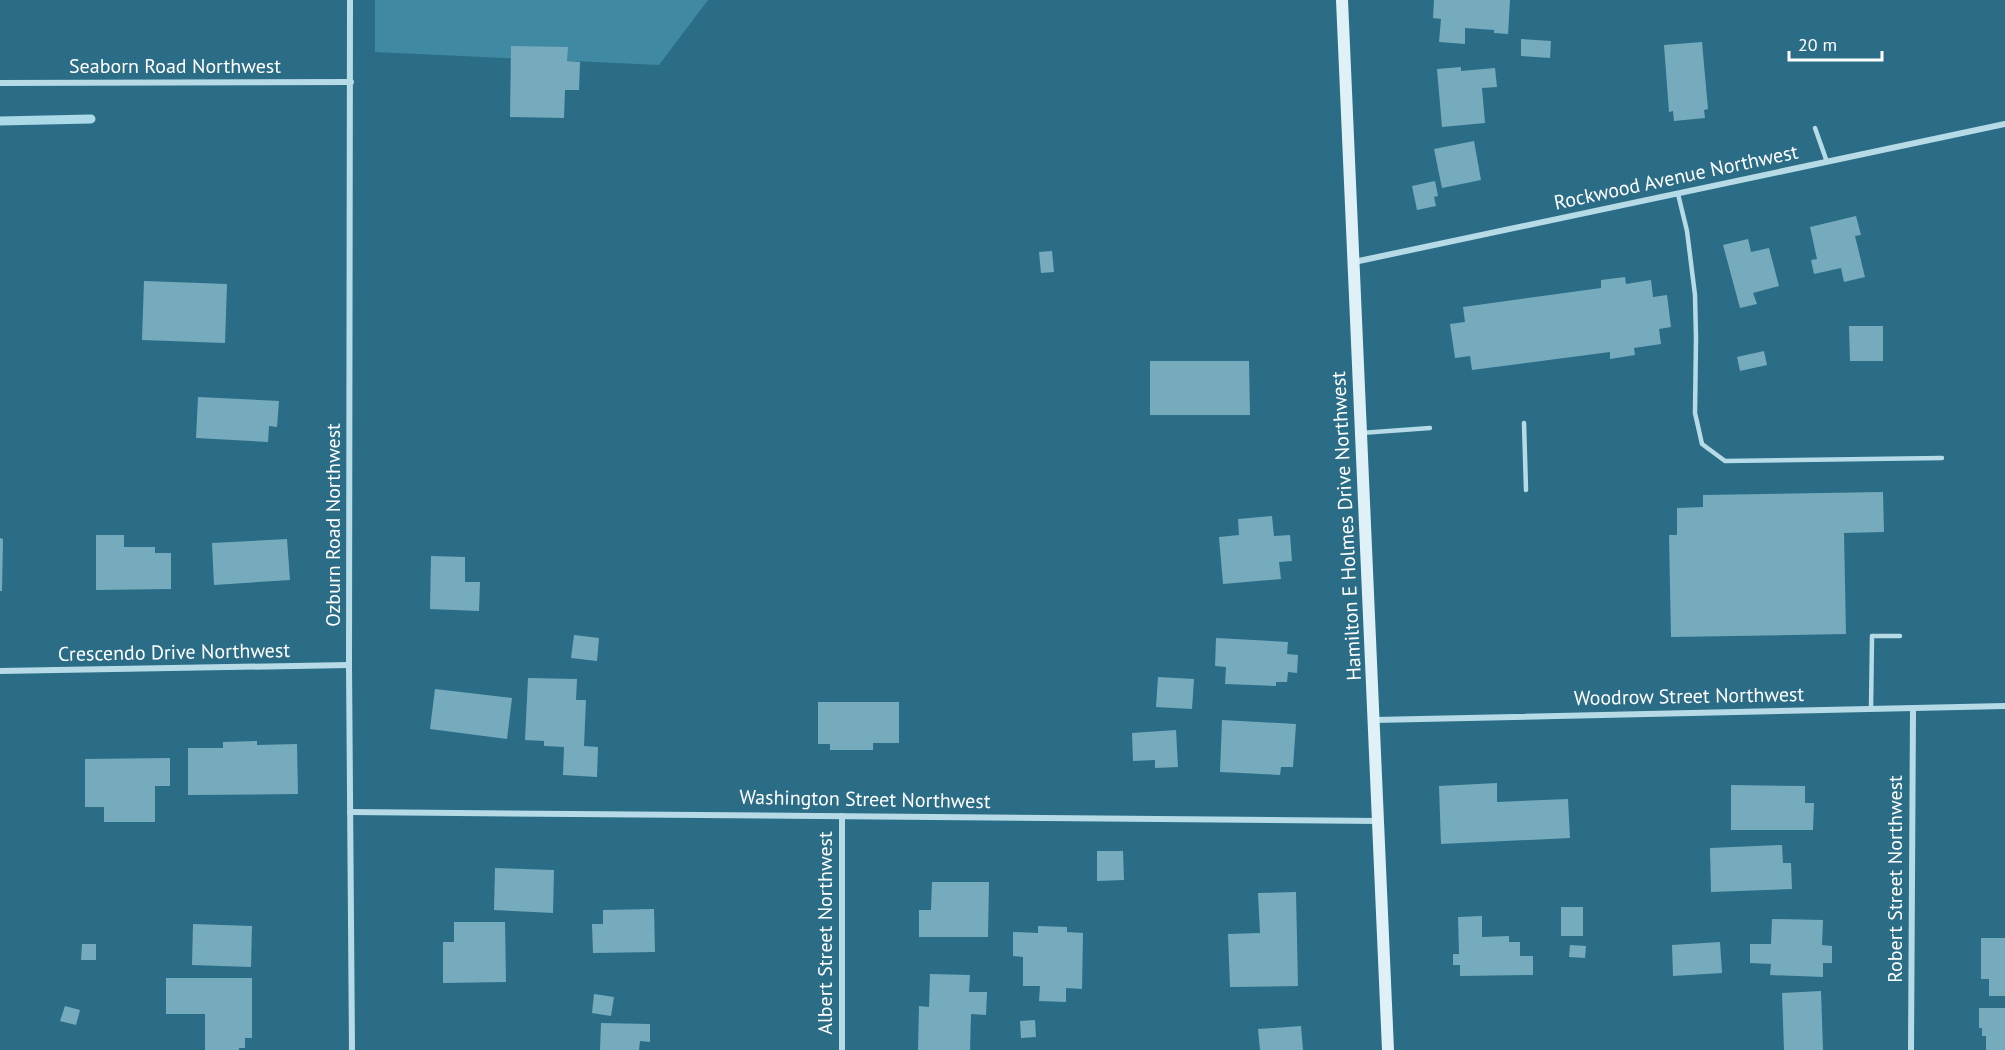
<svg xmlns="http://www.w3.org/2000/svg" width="2005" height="1050" viewBox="0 0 2005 1050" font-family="'PT Sans',sans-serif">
<rect width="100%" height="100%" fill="#2b6d86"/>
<path fill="#4089a2" d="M 375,0 L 708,0 L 659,65 L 375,52 Z"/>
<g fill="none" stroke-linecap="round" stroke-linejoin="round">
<path stroke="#abd9e7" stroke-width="9" d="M 0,121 L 91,119"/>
</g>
<g fill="#76abbe">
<path d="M 1434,0 L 1510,0 L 1508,34 L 1494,33 L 1494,30 L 1465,28 L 1465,44 L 1439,42 L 1441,19 L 1433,18 Z"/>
<path d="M 1521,39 L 1551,41 L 1550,58 L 1521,56 Z"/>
<path d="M 1702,42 L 1708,109 L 1704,110 L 1705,118 L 1674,121 L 1673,111 L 1669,112 L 1664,45 Z"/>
<path d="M 511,46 L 568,47 L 567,61 L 580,62 L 579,90 L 565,90 L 564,118 L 510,117 Z"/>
<path d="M 1461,67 L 1461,71 L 1495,68 L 1497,87 L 1482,88 L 1485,123 L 1442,127 L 1437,69 Z"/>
<path d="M 1474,141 L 1481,180 L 1442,188 L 1434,149 Z"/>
<path d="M 1435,181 L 1438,196 L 1434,197 L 1436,206 L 1417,210 L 1412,186 Z"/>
<path d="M 1856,216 L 1861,235 L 1855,236 L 1865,277 L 1844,282 L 1841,268 L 1814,274 L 1811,260 L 1817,259 L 1810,227 Z"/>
<path d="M 1748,239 L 1751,252 L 1769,248 L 1779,286 L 1753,293 L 1757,304 L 1740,308 L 1723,245 Z"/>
<path d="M 1052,251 L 1054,272 L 1041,273 L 1039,252 Z"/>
<path d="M 1625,277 L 1626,284 L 1651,280 L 1653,297 L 1667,295 L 1671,327 L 1659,329 L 1661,344 L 1634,348 L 1635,355 L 1610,359 L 1610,352 L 1472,370 L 1470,356 L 1455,358 L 1450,324 L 1465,322 L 1463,307 L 1601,288 L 1601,280 Z"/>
<path d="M 144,281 L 227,284 L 225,343 L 142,340 Z"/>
<path d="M 1849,326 L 1883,326 L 1883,361 L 1850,361 Z"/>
<path d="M 1764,351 L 1767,365 L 1740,371 L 1737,357 Z"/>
<path d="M 1150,361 L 1249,361 L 1250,415 L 1150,415 Z"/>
<path d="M 198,397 L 279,401 L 277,427 L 269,426 L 268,442 L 196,438 Z"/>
<path d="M 1883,492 L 1884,532 L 1844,533 L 1846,634 L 1671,637 L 1669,535 L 1677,535 L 1677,508 L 1703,507 L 1703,495 Z"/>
<path d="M 1272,516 L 1274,536 L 1290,535 L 1292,561 L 1279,562 L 1281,579 L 1223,584 L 1219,537 L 1239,535 L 1238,519 Z"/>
<path d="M 96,535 L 124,535 L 124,547 L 155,547 L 155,553 L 171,553 L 171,589 L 96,590 Z"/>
<path d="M 0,538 L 3,539 L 2,591 L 0,591 Z"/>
<path d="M 287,539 L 290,580 L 214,585 L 212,543 Z"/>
<path d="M 431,556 L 465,557 L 465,582 L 480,582 L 479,611 L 430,609 Z"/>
<path d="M 574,635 L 599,638 L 597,661 L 571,658 Z"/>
<path d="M 1216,638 L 1288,642 L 1287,654 L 1298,655 L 1297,673 L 1288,672 L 1287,682 L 1276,682 L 1276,686 L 1225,684 L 1226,667 L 1215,666 Z"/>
<path d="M 1158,677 L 1194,679 L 1192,709 L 1156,707 Z"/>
<path d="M 528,678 L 577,679 L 576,700 L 586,700 L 584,746 L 598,747 L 597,777 L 563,775 L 564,747 L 544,746 L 544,741 L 525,740 Z"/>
<path d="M 435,689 L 512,698 L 507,739 L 430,729 Z"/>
<path d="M 818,702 L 899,702 L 899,743 L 873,743 L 873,750 L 830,750 L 830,744 L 818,744 Z"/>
<path d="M 1222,720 L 1296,724 L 1293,767 L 1281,767 L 1280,775 L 1220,772 Z"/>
<path d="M 1176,730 L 1178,767 L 1155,768 L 1155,760 L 1133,761 L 1132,733 Z"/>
<path d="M 257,741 L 257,745 L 297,744 L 298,794 L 188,795 L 188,748 L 223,748 L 223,742 Z"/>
<path d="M 170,758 L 170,786 L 155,786 L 155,822 L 104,822 L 104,807 L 85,807 L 85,759 Z"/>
<path d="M 1497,783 L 1497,802 L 1568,799 L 1570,838 L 1441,844 L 1439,786 Z"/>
<path d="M 1731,785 L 1805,786 L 1805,803 L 1814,803 L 1813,830 L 1731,830 Z"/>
<path d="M 1782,845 L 1783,863 L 1791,863 L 1792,889 L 1711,892 L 1710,848 Z"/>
<path d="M 1097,851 L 1123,851 L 1124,880 L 1097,881 Z"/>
<path d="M 495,868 L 554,870 L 553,913 L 494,910 Z"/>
<path d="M 932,882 L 989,882 L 988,937 L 919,937 L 919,910 L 931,910 Z"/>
<path d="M 1296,892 L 1298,986 L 1230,987 L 1228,934 L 1260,933 L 1258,893 Z"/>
<rect x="1561" y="907" width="22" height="29"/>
<path d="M 654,909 L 655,952 L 593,953 L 592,924 L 603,924 L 603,910 Z"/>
<path d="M 1482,916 L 1482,937 L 1509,936 L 1509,942 L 1520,942 L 1520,956 L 1533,956 L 1533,975 L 1460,976 L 1460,965 L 1453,965 L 1453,954 L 1459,954 L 1458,917 Z"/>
<path d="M 1772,919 L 1823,920 L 1822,945 L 1832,946 L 1832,963 L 1823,963 L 1823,977 L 1770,975 L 1771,964 L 1750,963 L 1750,944 L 1771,944 Z"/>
<path d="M 454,922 L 505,922 L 506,982 L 443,983 L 443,942 L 454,942 Z"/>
<path d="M 193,924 L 252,926 L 251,967 L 192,965 Z"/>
<path d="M 1038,926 L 1067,927 L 1067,932 L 1083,933 L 1082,989 L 1066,988 L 1066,1002 L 1039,1001 L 1040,986 L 1023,986 L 1023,957 L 1013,956 L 1013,932 L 1038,933 Z"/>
<path d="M 1981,938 L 2005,938 L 2005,996 L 1989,996 L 1989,979 L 1981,979 Z"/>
<path d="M 1720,942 L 1722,973 L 1673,976 L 1672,945 Z"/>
<path d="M 82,944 L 96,944 L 96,960 L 81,960 Z"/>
<path d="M 1570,945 L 1586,946 L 1585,958 L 1569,957 Z"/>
<path d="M 930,974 L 970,975 L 969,992 L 987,992 L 986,1015 L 971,1014 L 970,1050 L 918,1050 L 919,1006 L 929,1007 Z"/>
<path d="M 166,978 L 252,978 L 252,1038 L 245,1038 L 245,1048 L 239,1048 L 239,1050 L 205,1050 L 205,1014 L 166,1014 Z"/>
<path d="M 1821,991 L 1823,1050 L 1784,1050 L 1782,993 Z"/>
<path d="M 594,994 L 614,997 L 611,1016 L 592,1013 Z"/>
<path d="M 65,1006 L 80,1010 L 76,1025 L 60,1021 Z"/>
<path d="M 1979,1008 L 2005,1008 L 2005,1050 L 1986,1050 L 1986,1036 L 1982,1036 L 1982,1028 L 1979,1028 Z"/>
<path d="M 1035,1020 L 1036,1037 L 1021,1038 L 1020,1021 Z"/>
<path d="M 601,1023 L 650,1024 L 650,1042 L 640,1041 L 639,1050 L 600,1050 Z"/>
<path d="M 1301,1026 L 1303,1050 L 1260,1050 L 1258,1029 Z"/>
</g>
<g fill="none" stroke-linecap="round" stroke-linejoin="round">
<g stroke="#b6dbe7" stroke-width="4.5">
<path d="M 1815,128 L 1827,162"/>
<path d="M 1678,194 L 1687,231 L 1695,295 L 1696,338 L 1695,413 L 1702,444 L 1725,461 L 1942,458"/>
<path d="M 1524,423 L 1526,490"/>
<path d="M 1361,433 L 1430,428"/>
<path d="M 1871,709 L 1872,636 L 1900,636"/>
</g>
<g stroke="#b6dbe7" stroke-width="6">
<path d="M 350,0 L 349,665 L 352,1050"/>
<path d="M 0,83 L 351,82"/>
<path d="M 1354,262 L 2005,124"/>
<path d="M 0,671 L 349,665"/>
<path d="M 1374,720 L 2005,706"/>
<path d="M 350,812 L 1378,821"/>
<path d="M 842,1050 L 842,816"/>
<path d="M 1911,1050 L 1913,708"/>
</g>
<path stroke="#e0f0f7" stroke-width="12" d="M 1342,0 L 1388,1050"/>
</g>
<g text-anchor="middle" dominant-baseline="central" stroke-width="6" stroke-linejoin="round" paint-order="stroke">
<g font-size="20" fill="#fff" stroke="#2b6d86">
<text x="175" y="66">Seaborn Road Northwest</text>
<text transform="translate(1676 177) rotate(-12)">Rockwood Avenue Northwest</text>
<text transform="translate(333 525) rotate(-90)">Ozburn Road Northwest</text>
<text transform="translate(1346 526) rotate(-93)">Hamilton E Holmes Drive Northwest</text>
<text transform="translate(174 652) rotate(-1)">Crescendo Drive Northwest</text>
<text transform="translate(1689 696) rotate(-1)">Woodrow Street Northwest</text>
<text transform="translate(865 799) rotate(1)">Washington Street Northwest</text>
<text transform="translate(1895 879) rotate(-90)">Robert Street Northwest</text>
<text transform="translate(825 933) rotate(-90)">Albert Street Northwest</text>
</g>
</g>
<path d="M1789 51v9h93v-9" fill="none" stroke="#ffffff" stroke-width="3"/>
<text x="1798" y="51" font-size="18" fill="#ffffff" stroke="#2b6d86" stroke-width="4.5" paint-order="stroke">20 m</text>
</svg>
